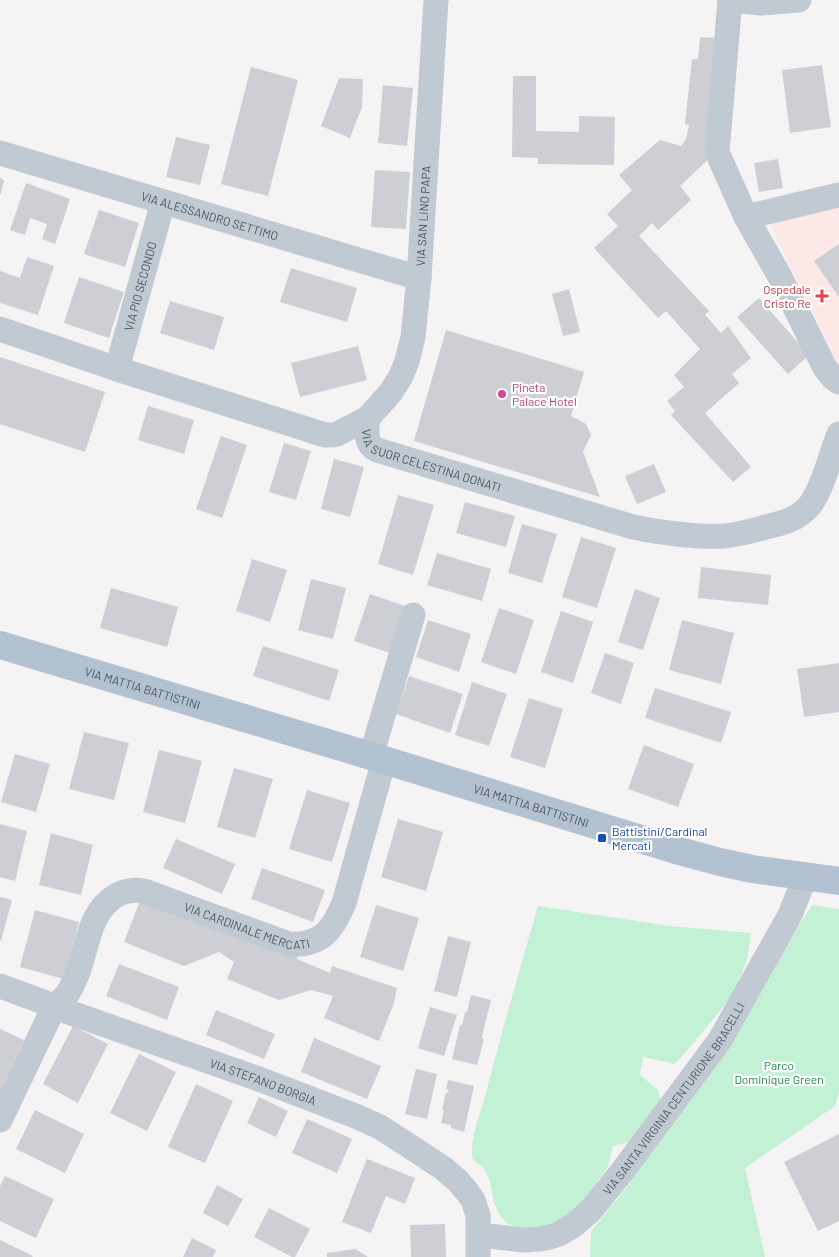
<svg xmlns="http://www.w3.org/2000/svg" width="839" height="1257" viewBox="0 0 839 1257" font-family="Barlow,sans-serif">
<rect width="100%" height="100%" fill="#f5f3f3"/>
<path fill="#fce8e6" d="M 839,206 L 839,368 L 770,223 Z"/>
<g fill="#c3f1d5">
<path d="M 812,905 L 839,909 L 839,1092 L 835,1106 L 745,1168 L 765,1257 L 590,1257 L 591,1231 L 626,1188 L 715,1059 Z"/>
<path d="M 538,906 L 670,926 L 751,933 L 747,959 L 734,994 L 691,1046 L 675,1064 L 643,1057 L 640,1075 L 658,1090 L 661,1100 L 630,1142 L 613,1146 L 608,1167 L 575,1211 L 551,1227 L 516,1227 L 506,1223 L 498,1212 L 494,1203 L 490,1181 L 483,1167 L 473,1160 C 468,1141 480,1116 485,1097 C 501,1033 520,969 538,906 Z"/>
</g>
<g fill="#cdcfd5">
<path d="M 700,37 L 718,38 L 713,155 L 680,186 L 691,200 L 658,230 L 652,223 L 639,236 L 709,311 L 705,315 L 721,333 L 728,326 L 751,358 L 732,374 L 739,383 L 705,413 L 751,467 L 733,482 L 671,415 L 675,411 L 667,401 L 684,387 L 674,375 L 700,349 L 666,311 L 658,318 L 594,248 L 618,226 L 607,214 L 632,190 L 619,175 L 660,140 L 681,146 L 686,139 L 689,125 L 685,124 L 692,59 L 698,59 Z"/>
<path d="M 822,65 L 831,127 L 790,133 L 782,70 Z"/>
<path d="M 251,67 L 298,80 L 268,196 L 221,184 Z"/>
<path d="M 513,76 L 536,76 L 536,131 L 579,132 L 579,116 L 615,117 L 614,165 L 538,164 L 538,158 L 512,157 Z"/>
<path d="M 339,78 L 363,79 L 362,107 L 350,138 L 321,126 Z"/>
<path d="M 383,85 L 413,88 L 407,146 L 378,143 Z"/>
<path d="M 176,137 L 210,145 L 200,185 L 166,177 Z"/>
<path d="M 778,159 L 783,188 L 759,192 L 754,163 Z"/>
<path d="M 375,170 L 410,172 L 406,229 L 371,227 Z"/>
<path d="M 0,178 L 4,180 L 1,194 L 0,194 Z"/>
<path d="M 26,183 L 70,199 L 55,244 L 42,239 L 47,224 L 30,218 L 25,235 L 10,230 Z"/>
<path d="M 99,210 L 139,223 L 125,267 L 84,254 Z"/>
<path d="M 839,244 L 839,297 L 814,261 Z"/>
<path d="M 27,257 L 54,266 L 38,315 L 0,303 L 0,271 L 20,278 Z"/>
<path d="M 291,268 L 357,288 L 347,322 L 280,302 Z"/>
<path d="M 79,277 L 124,292 L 109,338 L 64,323 Z"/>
<path d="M 569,289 L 580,332 L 563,336 L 552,294 Z"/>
<path d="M 759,298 L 809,355 L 788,374 L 737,317 Z"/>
<path d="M 170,301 L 224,317 L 214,350 L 160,333 Z"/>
<path d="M 446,330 L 584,372 L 571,416 L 586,424 L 591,435 L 583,452 L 600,497 L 414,441 Z"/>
<path d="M 358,346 L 367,380 L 300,397 L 291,363 Z"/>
<path d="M 0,357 L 105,392 L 85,452 L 0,424 Z"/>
<path d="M 148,406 L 194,420 L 184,454 L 138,440 Z"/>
<path d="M 221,436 L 247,445 L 222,518 L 196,509 Z"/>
<path d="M 284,443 L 311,451 L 296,500 L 269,492 Z"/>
<path d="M 334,459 L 364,467 L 350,517 L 321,509 Z"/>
<path d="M 654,464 L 666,492 L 637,504 L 625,476 Z"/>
<path d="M 398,495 L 434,505 L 413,575 L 378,564 Z"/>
<path d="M 465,502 L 515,516 L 506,547 L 456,533 Z"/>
<path d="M 522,524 L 557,534 L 542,583 L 508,573 Z"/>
<path d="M 581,537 L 616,548 L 597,608 L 562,597 Z"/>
<path d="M 437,553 L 491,569 L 482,601 L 427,585 Z"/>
<path d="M 252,559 L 287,570 L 270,622 L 236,611 Z"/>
<path d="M 701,567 L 771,575 L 768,605 L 698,598 Z"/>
<path d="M 311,579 L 346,588 L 333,639 L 298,630 Z"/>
<path d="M 111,588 L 178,607 L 167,647 L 100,628 Z"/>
<path d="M 635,589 L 660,598 L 643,650 L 618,642 Z"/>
<path d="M 370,594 L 405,606 L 390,653 L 354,641 Z"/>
<path d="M 499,608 L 534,620 L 516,674 L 481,662 Z"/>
<path d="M 561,611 L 593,622 L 573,683 L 541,672 Z"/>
<path d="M 428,620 L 471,634 L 459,672 L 416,657 Z"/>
<path d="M 682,620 L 734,633 L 721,684 L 669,670 Z"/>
<path d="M 263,646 L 339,670 L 329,701 L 253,676 Z"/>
<path d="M 605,653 L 634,663 L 621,704 L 591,693 Z"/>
<path d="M 839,663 L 839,712 L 804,717 L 797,669 Z"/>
<path d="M 409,676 L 463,694 L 450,733 L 396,714 Z"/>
<path d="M 472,682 L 507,694 L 489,746 L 455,735 Z"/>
<path d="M 655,688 L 731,712 L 721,743 L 645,718 Z"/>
<path d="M 529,698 L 563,709 L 545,768 L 510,757 Z"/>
<path d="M 84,732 L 129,743 L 114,800 L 69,789 Z"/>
<path d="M 644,745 L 694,764 L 678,807 L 628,789 Z"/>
<path d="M 159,750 L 202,761 L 185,823 L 143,812 Z"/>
<path d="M 15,754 L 50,764 L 36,812 L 1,802 Z"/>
<path d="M 234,768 L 273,779 L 255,838 L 217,827 Z"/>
<path d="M 307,790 L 350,803 L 332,862 L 289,849 Z"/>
<path d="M 398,819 L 443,832 L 426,891 L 381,877 Z"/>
<path d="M 0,824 L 27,831 L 15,881 L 0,877 Z"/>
<path d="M 51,833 L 93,845 L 81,895 L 39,885 Z"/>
<path d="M 176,839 L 235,864 L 222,894 L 163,868 Z"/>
<path d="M 262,868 L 325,890 L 313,922 L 251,899 Z"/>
<path d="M 0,897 L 12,900 L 1,941 L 0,941 Z"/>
<path d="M 141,898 L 298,953 L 297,959 L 330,973 L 332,966 L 397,988 L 394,1003 L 379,1041 L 324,1018 L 333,996 L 311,990 L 279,1000 L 227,979 L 234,962 L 219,952 L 184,966 L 124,942 Z"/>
<path d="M 376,905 L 419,918 L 403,971 L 360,957 Z"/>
<path d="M 35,910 L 79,922 L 64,979 L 20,967 Z"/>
<path d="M 448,936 L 471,942 L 457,997 L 434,991 Z"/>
<path d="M 119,964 L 179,987 L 167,1020 L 106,996 Z"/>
<path d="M 471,995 L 491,1000 L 483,1032 L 482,1039 L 484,1039 L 477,1065 L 452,1059 L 460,1025 L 462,1025 L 465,1012 L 467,1012 Z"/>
<path d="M 430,1007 L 457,1015 L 444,1056 L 418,1048 Z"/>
<path d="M 216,1010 L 275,1034 L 264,1059 L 206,1035 Z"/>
<path d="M 73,1026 L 108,1044 L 78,1103 L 43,1084 Z"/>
<path d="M 0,1029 L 24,1040 L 0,1091 Z"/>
<path d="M 314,1038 L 381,1066 L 367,1099 L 301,1072 Z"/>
<path d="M 139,1054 L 176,1072 L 147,1131 L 110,1113 Z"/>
<path d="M 416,1069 L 437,1074 L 427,1119 L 405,1114 Z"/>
<path d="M 448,1080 L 474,1086 L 464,1132 L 451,1128 L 451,1125 L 441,1123 L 444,1110 L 442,1110 L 446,1093 L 448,1093 L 449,1090 L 446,1089 Z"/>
<path d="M 196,1084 L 233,1101 L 205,1163 L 168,1147 Z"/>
<path d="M 259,1097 L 288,1111 L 276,1137 L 247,1123 Z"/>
<path d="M 35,1110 L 84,1134 L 65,1173 L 16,1149 Z"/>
<path d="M 307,1119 L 352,1139 L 337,1173 L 292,1153 Z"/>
<path d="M 839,1134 L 839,1221 L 818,1231 L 784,1162 Z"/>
<path d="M 367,1159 L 415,1178 L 405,1204 L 386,1196 L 371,1233 L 342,1222 Z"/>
<path d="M 5,1176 L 54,1199 L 36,1238 L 0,1221 L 0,1186 Z"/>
<path d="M 217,1185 L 243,1199 L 228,1226 L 203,1213 Z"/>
<path d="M 269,1208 L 310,1229 L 295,1257 L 292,1257 L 254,1237 Z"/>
<path d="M 445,1224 L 446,1257 L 411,1257 L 410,1225 Z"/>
<path d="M 192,1238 L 216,1250 L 213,1257 L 183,1257 Z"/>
<path d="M 0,1240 L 33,1256 L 32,1257 L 0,1257 Z"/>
<path d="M 355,1249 L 368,1257 L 327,1257 L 327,1253 Z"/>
</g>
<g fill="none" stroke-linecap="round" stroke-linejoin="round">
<g stroke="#c1cad2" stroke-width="25">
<path d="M 730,0 L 717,152 L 746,217 L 779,275 L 825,368 L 833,378 L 839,382"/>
<path d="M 730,0 L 761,3 L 799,0"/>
<path id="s1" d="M 0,153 L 419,278"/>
<path d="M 746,217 L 839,195"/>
<path id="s2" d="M 0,329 L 117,369 L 325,435 L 332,435 L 337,434 L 368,418 L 391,392 L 401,376 L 407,361 L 413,337 L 419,278 L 436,0"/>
<path id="s3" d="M 117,369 L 163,202"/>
<path id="s4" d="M 368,418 C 367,430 364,444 377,450 L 633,527 C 663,533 694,538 725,536 C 739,534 753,531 766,527 C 783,523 799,519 810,505 C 823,488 831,454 839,434"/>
<path d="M 371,756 L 413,615"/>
<path id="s5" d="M 0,986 L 46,1003 L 54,1007 L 256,1078 L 353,1115 L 380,1127 L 443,1168 L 458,1181 L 468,1193 L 473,1200 L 478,1215 L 478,1257"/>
<path id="s6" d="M 0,1120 L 54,1007 C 58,1003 64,998 68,993 C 72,987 75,979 78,972 C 88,945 89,911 117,895 C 126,890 134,889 144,891 L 289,944 C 321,946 333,930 344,903 L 384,760"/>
<path id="s7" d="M 479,1235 L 524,1240 L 540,1239 L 550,1237 L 559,1234 L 574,1225 L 590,1211 L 621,1173 L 720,1040 L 790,915 L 805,877"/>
</g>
<path stroke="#b3c2d1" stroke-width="28" id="s8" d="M 0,645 L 371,756 L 683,852 L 720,862 L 752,869 L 839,881"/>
</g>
<path fill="#e0444e" stroke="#fff" stroke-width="2" d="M819.5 288.5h5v5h5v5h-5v5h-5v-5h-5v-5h5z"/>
<circle fill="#d1479c" stroke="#fff" stroke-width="2" cx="502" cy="394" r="5"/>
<rect fill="#1a4fb4" stroke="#fff" stroke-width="2" x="597" y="833" width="10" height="10" rx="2.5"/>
<g text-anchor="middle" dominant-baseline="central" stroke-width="4.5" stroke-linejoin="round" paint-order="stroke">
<g font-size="12" fill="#4a5661" stroke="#fff">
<text stroke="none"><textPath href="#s1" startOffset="219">VIA ALESSANDRO SETTIMO</textPath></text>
<text stroke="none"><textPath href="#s2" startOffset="605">VIA SAN LINO PAPA</textPath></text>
<text stroke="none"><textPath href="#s3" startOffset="86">VIA PIO SECONDO</textPath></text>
<text stroke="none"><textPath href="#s4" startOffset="88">VIA SUOR CELESTINA DONATI</textPath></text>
<text stroke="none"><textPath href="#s8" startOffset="149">VIA MATTIA BATTISTINI</textPath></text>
<text stroke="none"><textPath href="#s8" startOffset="555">VIA MATTIA BATTISTINI</textPath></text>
<text stroke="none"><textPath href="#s6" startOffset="394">VIA CARDINALE MERCATI</textPath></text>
<text stroke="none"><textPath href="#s5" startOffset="280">VIA STEFANO BORGIA</textPath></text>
<text stroke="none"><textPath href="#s7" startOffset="260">VIA SANTA VIRGINIA CENTURIONE BRACELLI</textPath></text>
</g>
<g font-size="12" fill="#be3a42" stroke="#fff" text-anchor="end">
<text x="811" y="289">Ospedale<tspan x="811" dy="14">Cristo Re</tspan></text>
</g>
<g font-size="12" fill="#b23c85" stroke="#fff" text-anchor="start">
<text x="512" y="387">Pineta<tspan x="512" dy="14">Palace Hotel</tspan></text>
</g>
<g font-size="12" fill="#164399" stroke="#fff" text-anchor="start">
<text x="612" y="831">Battistini/Cardinal<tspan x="612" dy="14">Mercati</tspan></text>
</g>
<g font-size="12" fill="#17864f" stroke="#fff">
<text x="779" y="1065">Parco<tspan x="779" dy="14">Dominique Green</tspan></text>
</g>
</g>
</svg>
